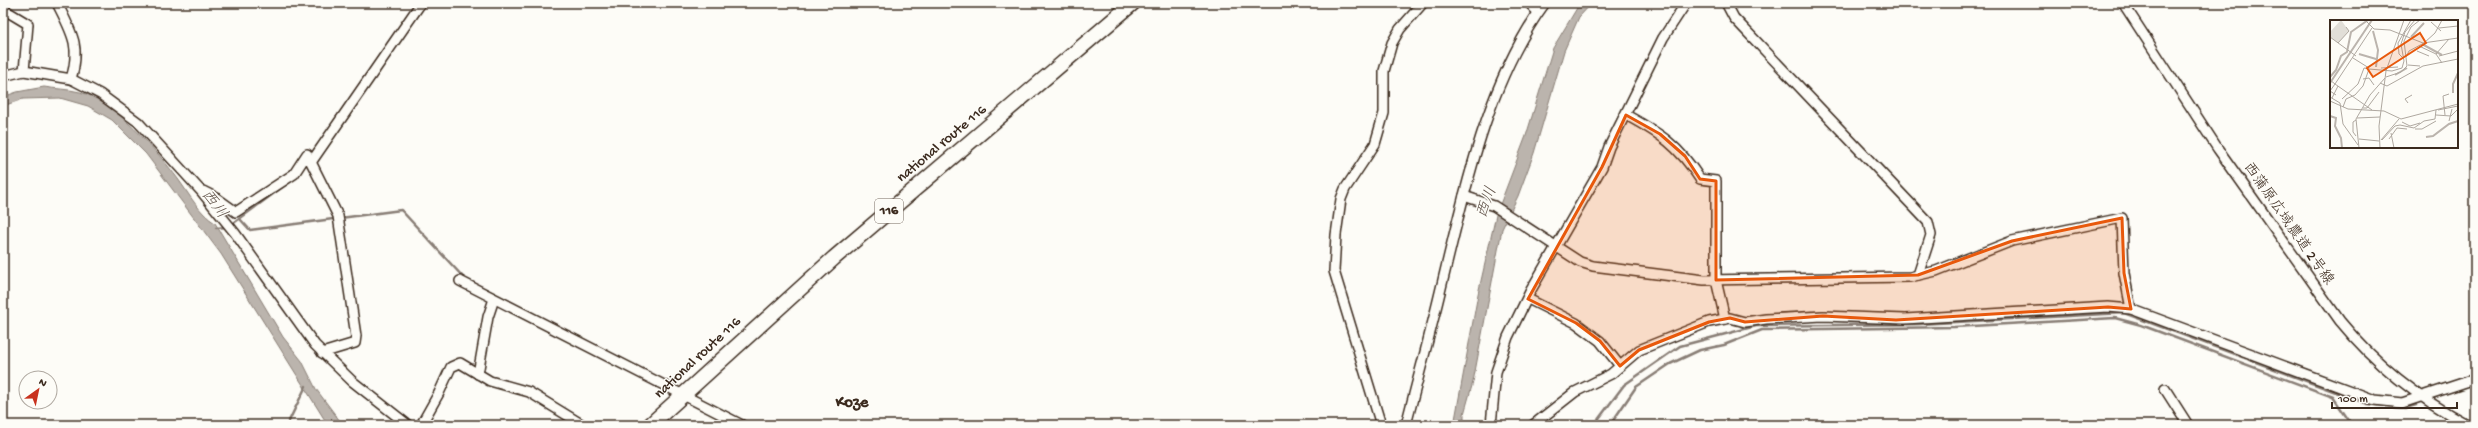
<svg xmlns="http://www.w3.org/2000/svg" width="2478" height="428" viewBox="0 0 2478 428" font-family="'Gochi Hand','Klee One',sans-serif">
<rect width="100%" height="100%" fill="#fdfcf7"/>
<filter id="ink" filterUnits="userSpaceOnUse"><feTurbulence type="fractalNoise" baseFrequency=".025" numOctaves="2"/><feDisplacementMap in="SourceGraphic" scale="8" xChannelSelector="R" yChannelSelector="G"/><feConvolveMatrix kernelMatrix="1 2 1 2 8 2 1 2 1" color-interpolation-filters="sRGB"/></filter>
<g filter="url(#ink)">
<g fill="#bbb4ad" stroke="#887d74">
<path d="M 1580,3 L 1592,3 L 1579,17 L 1564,51 L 1534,153 L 1518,196 L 1502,229 L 1473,382 L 1464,414 L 1464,425 L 1454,425 L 1478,294 L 1496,215 L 1526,136 L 1553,48 Z"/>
<path d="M 44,87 C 55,89 68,89 80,92 C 113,100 158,152 178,179 C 189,194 199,213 215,223 L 283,337 L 302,361 L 316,389 L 343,425 L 328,425 L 221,254 L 146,154 L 112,120 L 88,106 L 60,98 L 23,99 L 3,106 L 3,97 L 17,92 Z"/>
</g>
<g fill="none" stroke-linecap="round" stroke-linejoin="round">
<g stroke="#887d74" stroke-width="2.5">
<path d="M 335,120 L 397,30"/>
<path d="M 240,219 L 250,230 L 401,210 L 464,278"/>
<path d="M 231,225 L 296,177"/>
<path d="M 216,228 L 227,227"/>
<path d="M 744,422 L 751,425"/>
<path d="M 287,425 L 306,386"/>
<path d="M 1594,425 L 1624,385 L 1680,346 L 1756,326 L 1919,324 L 2124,313 L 2368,404 L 2406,408 L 2416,405"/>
<path d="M 1610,425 L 1636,387 L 1670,364 L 1700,350 L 1724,345 L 1762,330 L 1954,327 L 2115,318 L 2141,325 L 2333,397 L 2352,425"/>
</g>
<g stroke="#3b2a1e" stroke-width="12">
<g id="minor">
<path d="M 57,3 C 72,33 81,46 71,79"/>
<path d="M 1529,3 L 1538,12"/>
<path d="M 1726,3 L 1734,18 L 1928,222 L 1931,235 L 1918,275"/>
<path d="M 2123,3 L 2218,149 L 2340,321 C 2376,365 2418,398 2468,425"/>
<path d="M 3,9 L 28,24 L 24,71"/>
<path d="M 3,76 L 24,71 L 71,79 L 100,94 L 138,122 L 201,191 L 235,233 L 315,345 L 352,381 L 408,425"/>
<path d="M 1626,115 C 1661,134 1678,145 1700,179 L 1716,181 L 1716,280 L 1725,319"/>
<path d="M 312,161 L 421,3"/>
<path d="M 203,191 L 215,197 L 236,212 L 294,174 L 307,154 L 338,216 L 356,336 L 355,343 L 322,353"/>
<path d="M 1464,196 L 1494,206 L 1580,262 L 1593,266 L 1704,280 L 1910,277 L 1936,271 L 2012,241 L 2122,218 L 2124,273 L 2131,309"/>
<path d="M 460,281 L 742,425"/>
<path d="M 1528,299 L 1576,323 L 1600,341 L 1620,366"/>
<path d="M 478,374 L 488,317 L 494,299"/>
<path d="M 2165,389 L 2188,425"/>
<path d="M 421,425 L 439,393 L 451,367 L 460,363 L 490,381 L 529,392 L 583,425"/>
<path d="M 1381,425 L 1334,271 L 1336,235 L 1341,199 L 1345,189 L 1375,144 L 1384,113 L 1384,71 L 1392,43 L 1400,29 L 1423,3"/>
<path d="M 1406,425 C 1418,378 1431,331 1442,284 C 1465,190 1487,82 1545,3"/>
<path d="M 1491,425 L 1496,372 L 1508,337 L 1531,290 L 1602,167 L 1609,147 L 1663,38 L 1686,3"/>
<path d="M 1533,425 L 1575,392 L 1611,374 L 1639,350 L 1709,322 L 1730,318 L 1745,322 L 1766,319 L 1823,316 L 1905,319 L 2108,307 L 2131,309 L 2375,400 L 2402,403 L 2475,379"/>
</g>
</g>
<g stroke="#3b2a1e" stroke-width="17">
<path id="highway" d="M 650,425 L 834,258 L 1133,3"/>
</g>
<use href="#minor" stroke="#fdfcf7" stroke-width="9"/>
<use href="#highway" stroke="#fdfcf7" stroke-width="14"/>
</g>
</g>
<path fill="#e8590c" fill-opacity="0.2" stroke="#e8590c" stroke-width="3" stroke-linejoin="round" d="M 1626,115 L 1660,134 L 1685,156 L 1700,179 L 1716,181 L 1716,280 L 1918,275 L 2012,241 L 2122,218 L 2124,273 L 2131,309 L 2108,307 L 1896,320 L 1823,316 L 1745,322 L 1730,318 L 1709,322 L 1639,350 L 1620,366 L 1600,341 L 1576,323 L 1528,299 L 1602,167 Z"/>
<g text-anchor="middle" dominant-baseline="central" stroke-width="3" stroke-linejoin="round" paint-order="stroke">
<rect fill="#fdfcf7" stroke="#75695f" stroke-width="1" x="875" y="199" width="28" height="24" rx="3"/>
<g font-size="14" font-weight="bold" fill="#3b2a1e">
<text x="889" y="211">116</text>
</g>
<g font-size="15" fill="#3b2a1e" stroke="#fdfcf7">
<text transform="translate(942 144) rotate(-40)">national route 116</text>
<text transform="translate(2288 224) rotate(55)">西蒲原広域農道 2号線</text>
<text transform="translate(698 358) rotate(-43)">national route 116</text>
</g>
<g font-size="16" font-style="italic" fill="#615349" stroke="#fdfcf7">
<text transform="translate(1488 203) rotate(-70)">西川</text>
<text transform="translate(213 205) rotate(53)">西川</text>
</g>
<g font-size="16" font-weight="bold" fill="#3b2a1e" stroke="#fdfcf7">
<text x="852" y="403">Koze</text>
</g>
</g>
<g transform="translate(2330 20)">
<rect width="128" height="128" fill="#fdfcf7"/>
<path d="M 11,0 L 19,11 L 8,23 L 0,17 L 0,12 Z" fill="#e1ded7"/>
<path fill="none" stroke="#bbb4ad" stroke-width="2" d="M 43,11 L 48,30 L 46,47M 81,17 L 94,3M 92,24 L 112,35M 29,34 L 46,39M 65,55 L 77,48M 0,57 L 6,50 L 11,36 L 17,32 L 21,12 L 38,0M 0,63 L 42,0M 123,73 L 123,64 L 128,53M 0,96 L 6,98 L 5,106 L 11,118 L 12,128M 96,117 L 103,116 L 119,104 L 128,101"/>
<path fill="none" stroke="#afa8a0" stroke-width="1" d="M 35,0 L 44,9 L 60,10 L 93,23 L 128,18M 101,2 L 111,11M 109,8 L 128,6M 0,17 L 26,36M 8,23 L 19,11 L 16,7M 89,26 L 106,34 L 112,43M 87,31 L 99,36M 106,34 L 119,19M 109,36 L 128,31M 76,37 L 79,31 L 94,23 L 105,13 L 112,0M 23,38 L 39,48M 73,38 L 69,34 L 68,23 L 81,0M 78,45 L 90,46M 51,48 L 68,47M 56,57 L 71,52 L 77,46 L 74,21 L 81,7 L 90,0M 33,59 L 39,58 L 44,65M 0,60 L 5,64 L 0,71 L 6,75M 50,63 L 57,66 L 93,46 L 128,39M 0,77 L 10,83 L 13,104 L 28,125M 2,78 L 8,66M 12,79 L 28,64 L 34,48 L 39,49M 0,81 L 18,89 L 54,91 L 71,99 L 128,84M 78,83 L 75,79 L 82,75M 13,87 L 16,79 L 25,75 L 33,66 L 39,49 L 62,51 L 72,48 L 74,41 L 71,24 L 75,12 L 85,0M 33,88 L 37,88 L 49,72M 42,90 L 5,64 L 42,8M 108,90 L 128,86M 106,95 L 121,96 L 128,89M 115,95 L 113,76 L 119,74M 27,98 L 50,97M 119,101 L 122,89M 72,102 L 80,106 L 90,103M 85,109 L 92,109 L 106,101M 61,113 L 64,128M 26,116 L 23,112 L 23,102 L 26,100M 29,119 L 49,121M 59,119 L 67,108 L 77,109M 51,120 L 69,99M 52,120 L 65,106 L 70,105 L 84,108 L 94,101 L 105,99 L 106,90M 29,128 L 26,99 L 40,75 L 55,58M 50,128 L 49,106 L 56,51 L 74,0"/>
<path fill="#e8590c" fill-opacity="0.15" stroke="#e8590c" stroke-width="2" d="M 90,13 L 96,23 L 43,57 L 37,48 Z"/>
<rect width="128" height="128" fill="none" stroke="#3b2a1e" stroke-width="2"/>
</g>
<rect width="2478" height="428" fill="none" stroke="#fdfcf7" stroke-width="16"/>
<rect x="8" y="8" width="2462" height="412" fill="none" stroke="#3b2a1e" stroke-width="1.5" filter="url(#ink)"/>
<g transform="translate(38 390) rotate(33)"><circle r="19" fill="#fdfcf7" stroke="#afa8a0"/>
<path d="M0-3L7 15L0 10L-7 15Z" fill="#c8321e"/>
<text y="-6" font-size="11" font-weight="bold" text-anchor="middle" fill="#3b2a1e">N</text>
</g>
<path d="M2332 402v6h125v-6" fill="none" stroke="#3b2a1e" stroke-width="2"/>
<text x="2338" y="402" font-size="12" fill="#3b2a1e" stroke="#fdfcf7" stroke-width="3" paint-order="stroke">100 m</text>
</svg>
